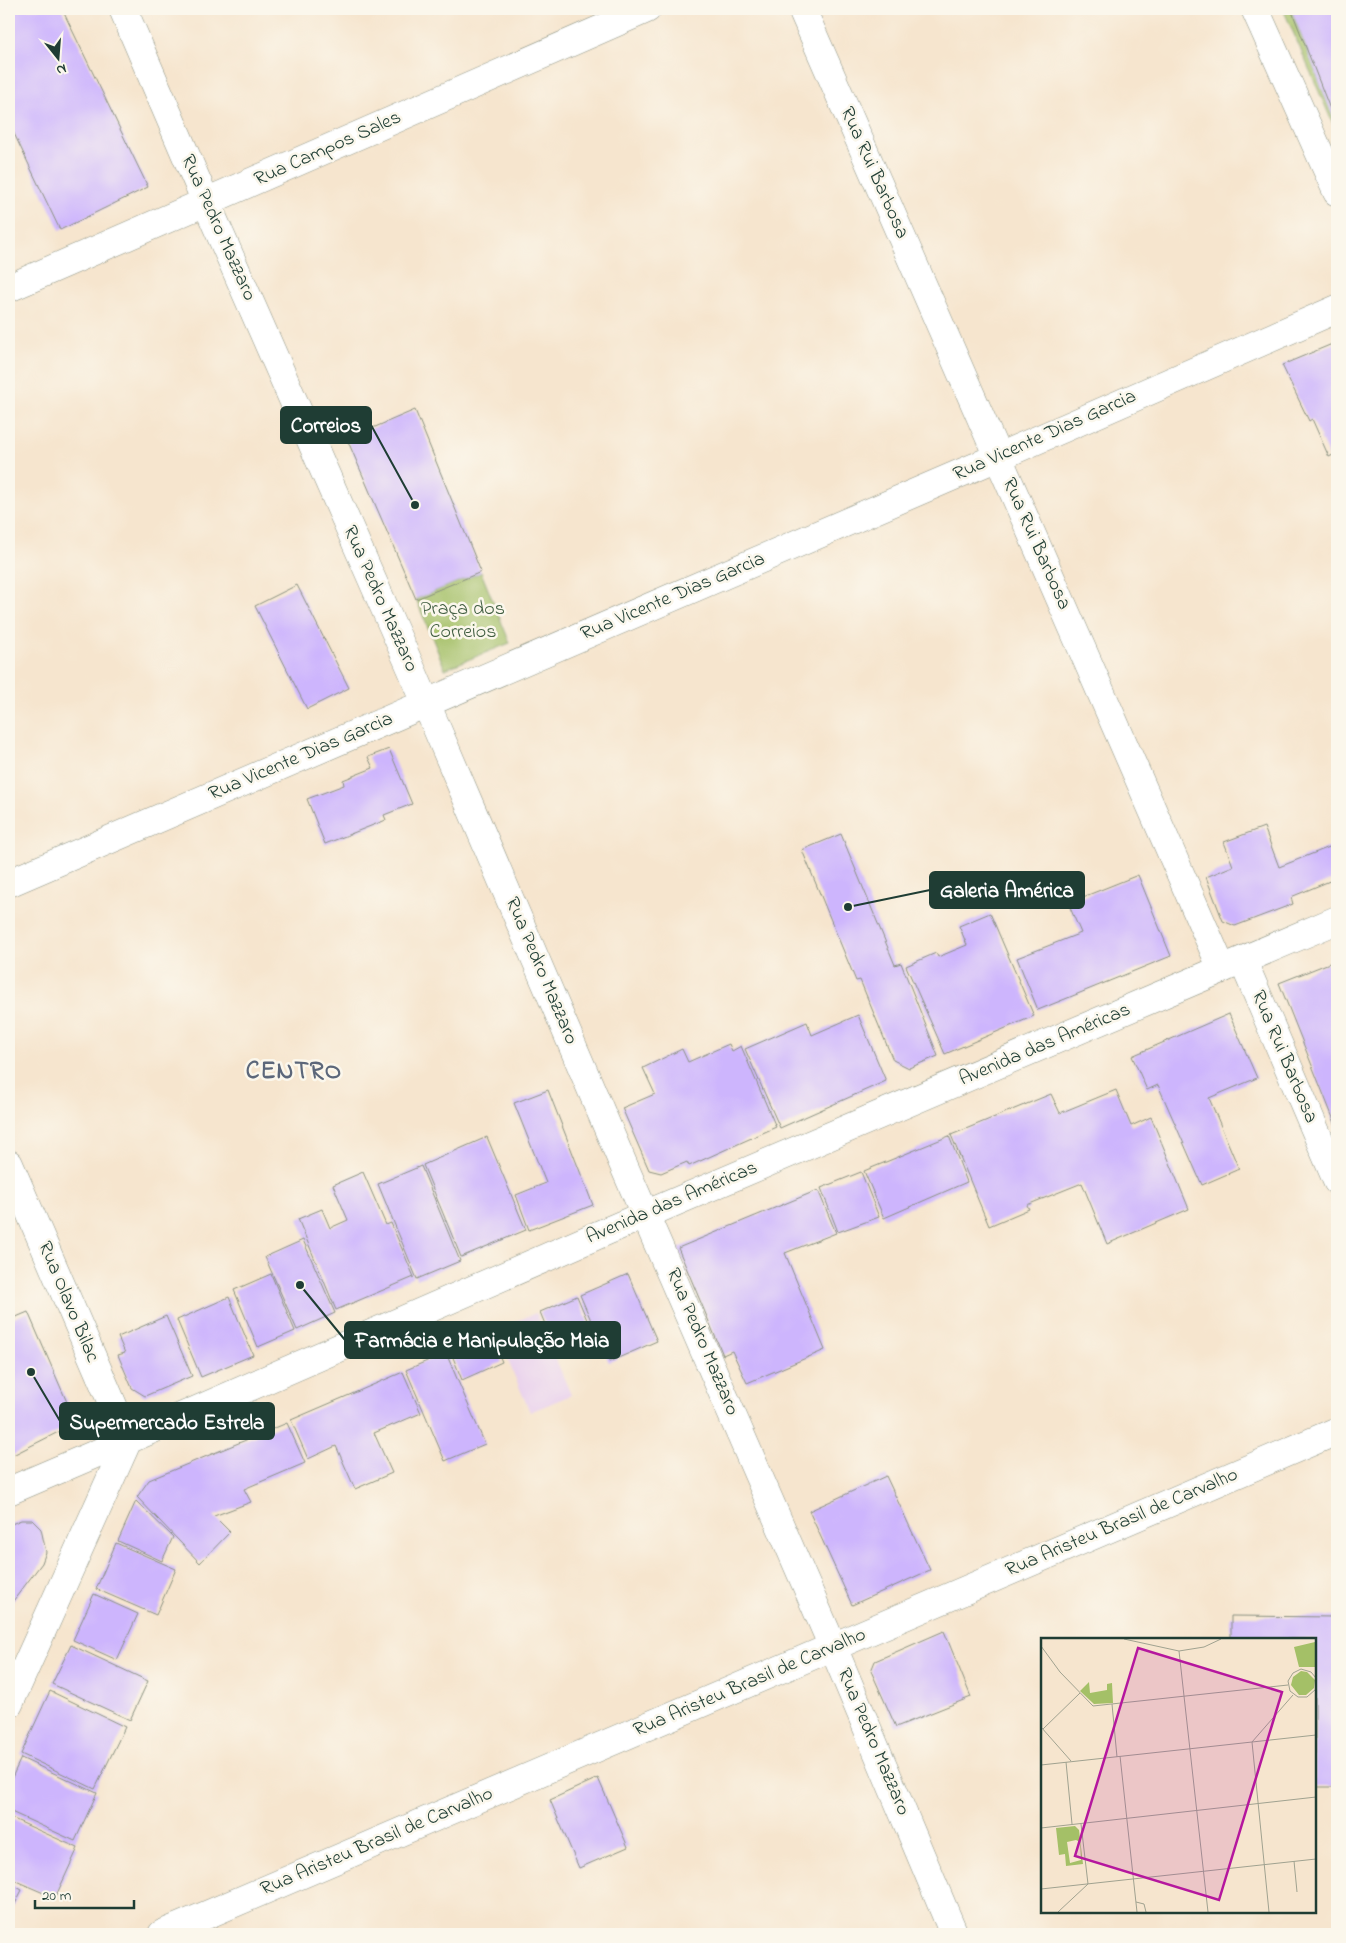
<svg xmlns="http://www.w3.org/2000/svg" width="1346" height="1943" viewBox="0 0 1346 1943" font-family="'Indie Flower',sans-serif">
<rect width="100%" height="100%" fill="#fbf7ec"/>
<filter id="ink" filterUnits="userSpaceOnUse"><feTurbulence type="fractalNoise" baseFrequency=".02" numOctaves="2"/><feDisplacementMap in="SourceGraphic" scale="10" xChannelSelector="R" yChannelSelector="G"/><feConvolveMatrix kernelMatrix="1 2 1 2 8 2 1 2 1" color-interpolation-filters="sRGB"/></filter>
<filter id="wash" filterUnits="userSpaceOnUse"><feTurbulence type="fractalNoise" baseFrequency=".0096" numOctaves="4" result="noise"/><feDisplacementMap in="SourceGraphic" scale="20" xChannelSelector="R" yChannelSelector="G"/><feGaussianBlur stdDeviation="1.12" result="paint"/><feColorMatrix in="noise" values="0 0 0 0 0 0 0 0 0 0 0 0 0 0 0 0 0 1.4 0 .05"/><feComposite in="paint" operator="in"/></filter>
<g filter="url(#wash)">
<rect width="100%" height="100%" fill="#f6e5ce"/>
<path fill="#e9d1ed" d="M 536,1313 L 571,1395 L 530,1412 L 495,1330 Z"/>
<g fill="#a4c067" stroke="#627e4e">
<path d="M 1283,9 L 1291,9 L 1337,127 L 1337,133 Z"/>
<path d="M 481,572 L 510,643 L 445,669 L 416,599 Z"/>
</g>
<g id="blocks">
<g fill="#cdb5fd">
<path d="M 9,9 L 62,9 L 148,187 L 60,230 L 9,123 Z"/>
<path d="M 1291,9 L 1337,9 L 1337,127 Z"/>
<path d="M 1337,342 L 1337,453 L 1329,457 L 1312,419 L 1309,421 L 1282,365 Z"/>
<path d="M 415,410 L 481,572 L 416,599 L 347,439 Z"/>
<path d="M 297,585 L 349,688 L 307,709 L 255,606 Z"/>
<path d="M 389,749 L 412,804 L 384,815 L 386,820 L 325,844 L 307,799 L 344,785 L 343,780 L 373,768 L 368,757 Z"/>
<path d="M 1264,827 L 1279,867 L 1337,844 L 1337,878 L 1291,897 L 1293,904 L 1235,926 L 1223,921 L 1206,877 L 1233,866 L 1224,842 Z"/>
<path d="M 841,834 L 895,965 L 901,963 L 938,1056 L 909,1068 L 893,1060 L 860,980 L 856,981 L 802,850 Z"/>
<path d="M 1138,875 L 1171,956 L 1038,1010 L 1017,958 L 1081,933 L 1068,903 Z"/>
<path d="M 990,913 L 1034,1016 L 945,1054 L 906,966 L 936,953 L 938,957 L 967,945 L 959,926 Z"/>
<path d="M 1337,960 L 1337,1128 L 1279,983 Z"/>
<path d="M 1229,1014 L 1257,1078 L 1209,1098 L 1239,1169 L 1202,1185 L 1158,1085 L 1147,1090 L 1132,1056 Z"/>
<path d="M 858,1015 L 886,1081 L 780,1128 L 745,1049 L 807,1022 L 812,1035 Z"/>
<path d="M 729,1044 L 732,1051 L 741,1046 L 776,1127 L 689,1166 L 687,1162 L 661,1173 L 649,1170 L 622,1108 L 655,1094 L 643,1068 L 682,1049 L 688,1062 Z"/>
<path d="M 548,1090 L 593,1205 L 529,1230 L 516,1195 L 546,1183 L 514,1103 Z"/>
<path d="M 1116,1090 L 1131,1126 L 1151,1117 L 1189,1209 L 1107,1244 L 1082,1183 L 1027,1205 L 1029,1209 L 989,1226 L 951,1135 L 1051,1094 L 1060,1113 Z"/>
<path d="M 949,1136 L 967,1182 L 884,1218 L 864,1171 Z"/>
<path d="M 487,1137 L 526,1230 L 461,1257 L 423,1165 Z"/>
<path d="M 421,1166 L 460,1261 L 417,1279 L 378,1184 Z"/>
<path d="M 363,1172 L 386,1225 L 391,1223 L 414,1277 L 336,1310 L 298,1219 L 322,1209 L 330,1228 L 348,1220 L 333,1185 Z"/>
<path d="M 861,1172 L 879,1217 L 838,1232 L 821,1188 Z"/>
<path d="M 818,1190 L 836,1233 L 785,1253 L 825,1350 L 747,1383 L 732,1351 L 723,1355 L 678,1248 Z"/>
<path d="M 303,1240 L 335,1313 L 297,1330 L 265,1257 Z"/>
<path d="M 271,1274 L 295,1331 L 258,1347 L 234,1290 Z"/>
<path d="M 628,1274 L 657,1341 L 609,1362 L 580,1295 Z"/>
<path d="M 577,1296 L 595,1339 L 558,1356 L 540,1312 Z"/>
<path d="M 229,1297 L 253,1355 L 201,1377 L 177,1320 Z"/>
<path d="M 28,1312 L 76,1423 L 9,1457 L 9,1320 Z"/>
<path d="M 166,1316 L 192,1376 L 145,1396 L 132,1388 L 118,1355 L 125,1353 L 118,1337 Z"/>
<path d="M 490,1333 L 502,1362 L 462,1380 L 450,1350 Z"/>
<path d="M 446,1353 L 485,1444 L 445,1461 L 406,1370 Z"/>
<path d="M 403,1372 L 421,1413 L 374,1433 L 392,1473 L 355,1489 L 336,1446 L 308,1459 L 291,1420 Z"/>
<path d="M 287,1423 L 305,1463 L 244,1489 L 251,1502 L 214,1516 L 230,1532 L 200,1563 L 137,1497 L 149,1480 Z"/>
<path d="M 886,1476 L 930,1570 L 852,1605 L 809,1511 Z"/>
<path d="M 136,1501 L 173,1537 L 162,1561 L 118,1541 Z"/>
<path d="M 21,1520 L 32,1520 L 41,1529 L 46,1552 L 42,1563 L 10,1605 L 9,1525 Z"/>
<path d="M 116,1543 L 176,1569 L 156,1615 L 96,1589 Z"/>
<path d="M 94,1594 L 138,1614 L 117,1660 L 73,1640 Z"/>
<path d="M 1231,1616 L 1337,1617 L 1337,1787 L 1315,1787 L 1315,1639 L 1231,1639 Z"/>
<path d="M 944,1631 L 971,1697 L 896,1727 L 871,1671 L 875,1661 Z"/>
<path d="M 71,1645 L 148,1681 L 130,1720 L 52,1684 Z"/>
<path d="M 50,1691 L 125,1727 L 95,1789 L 21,1754 Z"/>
<path d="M 21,1758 L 97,1793 L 75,1841 L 9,1811 L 9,1784 Z"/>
<path d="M 598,1778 L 628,1847 L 579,1868 L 550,1800 Z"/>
<path d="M 9,1817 L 78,1848 L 55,1898 L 9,1878 Z"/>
<path d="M 9,1883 L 22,1890 L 9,1916 Z"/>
</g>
</g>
</g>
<g filter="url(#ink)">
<use href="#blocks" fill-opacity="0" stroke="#8a9181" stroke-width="1"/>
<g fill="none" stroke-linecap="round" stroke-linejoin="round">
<g stroke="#8a9181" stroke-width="29">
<g id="minor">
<path d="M 123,9 L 206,202 L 411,668 L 627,1173 L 833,1647 L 954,1934"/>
<path d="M 802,9 L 1222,969"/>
<path d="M 1255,9 L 1337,192"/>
<path d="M 9,288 L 647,9"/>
<path d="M 9,883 L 998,457 L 1337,309"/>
<path d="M 1243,961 L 1337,1181"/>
<path d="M 9,1164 L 128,1440 L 9,1491"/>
<path d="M 162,1934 L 1337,1431"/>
</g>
</g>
<g stroke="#8a9181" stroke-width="29">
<path id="major" d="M 9,1704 L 128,1440 L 607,1231 L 1337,920"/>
</g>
<use href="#minor" stroke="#fff" stroke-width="28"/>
<use href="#major" stroke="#fff" stroke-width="28"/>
</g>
</g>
<g text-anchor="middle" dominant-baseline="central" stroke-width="5" stroke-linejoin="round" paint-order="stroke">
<g font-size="20" fill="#1f3d34" stroke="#fbf7ec">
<text transform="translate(328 149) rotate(-24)">Rua Campos Sales</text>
<text transform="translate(874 173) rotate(66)">Rua Rui Barbosa</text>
<text transform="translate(218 228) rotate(66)">Rua Pedro Mazzaro</text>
<text transform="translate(1045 436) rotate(-24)">Rua Vicente Dias Garcia</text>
<text transform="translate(1036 544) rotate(66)">Rua Rui Barbosa</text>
<text transform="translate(673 597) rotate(-23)">Rua Vicente Dias Garcia</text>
<text transform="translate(380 599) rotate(66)">Rua Pedro Mazzaro</text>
<text transform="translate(301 757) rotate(-23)">Rua Vicente Dias Garcia</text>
<text transform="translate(541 971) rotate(67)">Rua Pedro Mazzaro</text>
<text transform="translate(1045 1045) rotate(-23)">Avenida das Américas</text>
<text transform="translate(1284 1057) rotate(67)">Rua Rui Barbosa</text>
<text transform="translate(672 1203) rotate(-23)">Avenida das Américas</text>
<text transform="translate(68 1302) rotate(67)">Rua Olavo Bilac</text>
<text transform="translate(702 1342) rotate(67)">Rua Pedro Mazzaro</text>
<text transform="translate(1122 1523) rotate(-23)">Rua Aristeu Brasil de Carvalho</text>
<text transform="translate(750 1683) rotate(-23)">Rua Aristeu Brasil de Carvalho</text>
<text transform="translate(873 1742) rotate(67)">Rua Pedro Mazzaro</text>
<text transform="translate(377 1842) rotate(-23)">Rua Aristeu Brasil de Carvalho</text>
</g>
<g font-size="20" fill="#405e41" stroke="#fbf7ec">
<text x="463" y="609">Praça dos<tspan x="463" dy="23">Correios</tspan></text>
</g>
<g font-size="25" font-weight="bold" letter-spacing="1" fill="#5c677a" stroke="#fbf7ec">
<text x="294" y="1072">CENTRO</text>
</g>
</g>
<g transform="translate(1041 1638)">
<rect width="275" height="275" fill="#f6e5ce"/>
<path d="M 274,4 L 275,29 L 258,29 L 253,9 ZM 260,33 L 266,34 L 274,42 L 273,50 L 265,57 L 258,57 L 250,47 L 252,39 ZM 48,44 L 49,55 L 66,52 L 66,46 L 71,45 L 72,65 L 53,66 L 39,53 ZM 34,188 L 38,192 L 42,226 L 25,228 L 24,216 L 18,217 L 15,190 ZM 35,202 L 39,204 L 40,222 L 29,225 L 26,204 Z" fill="#a4c067" fill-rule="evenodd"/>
<path fill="none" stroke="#a0a290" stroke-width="1" d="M 83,1 L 138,13 L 163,9 L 180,1M 0,8 L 19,34 L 52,68 L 247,47M 138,13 L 167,274M 275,40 L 270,34 L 260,31 L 252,35 L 247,43 L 249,53 L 257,59 L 266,59 L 275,51M 71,66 L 76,119M 0,89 L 30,123M 2,91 L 39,55M 79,118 L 96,274M 25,124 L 31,186M 0,127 L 211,104 L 252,57M 0,190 L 275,159M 253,223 L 256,254M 0,251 L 275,221M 95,264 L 103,266 L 105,274M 17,274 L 47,246 L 40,186M 228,274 L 211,104 L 275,97"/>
<path fill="#b5179e" fill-opacity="0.15" stroke="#b5179e" stroke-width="2.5" d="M 97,10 L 241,54 L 178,262 L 34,218 Z"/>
<rect width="275" height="275" fill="none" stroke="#1f3d34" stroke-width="2.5"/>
</g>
<path fill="none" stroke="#1f3d34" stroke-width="2" d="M415 505L371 425M848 907L930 890M300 1285L345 1340M31 1372L60 1421"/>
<g fill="#1f3d34" stroke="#fbf7ec" stroke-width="2">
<circle cx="415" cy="505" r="5"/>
<circle cx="848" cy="907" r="5"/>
<circle cx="300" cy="1285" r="5"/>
<circle cx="31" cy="1372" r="5"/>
</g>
<g fill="#1f3d34" stroke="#1f3d34" stroke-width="2">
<rect x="281" y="407" width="90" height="36" rx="5"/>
<rect x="930" y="872" width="154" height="36" rx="5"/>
<rect x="345" y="1322" width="275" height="36" rx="5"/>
<rect x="60" y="1403" width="214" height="36" rx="5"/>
</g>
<g font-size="21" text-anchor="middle" font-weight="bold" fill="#fff">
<text x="326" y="432">Correios</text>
<text x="1007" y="897">Galeria América</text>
<text x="482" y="1347">Farmácia e Manipulação Maia</text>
<text x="167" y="1429">Supermercado Estrela</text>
</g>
<rect width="1346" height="1943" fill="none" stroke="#fbf7ec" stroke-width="30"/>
<g transform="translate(58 58) rotate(163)" stroke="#fbf7ec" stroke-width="4" paint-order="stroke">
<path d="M0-4L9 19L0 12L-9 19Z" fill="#1f3d34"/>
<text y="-8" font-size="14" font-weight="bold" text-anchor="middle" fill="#1f3d34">N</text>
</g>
<path d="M35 1900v8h99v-8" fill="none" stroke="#1f3d34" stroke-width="2.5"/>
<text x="42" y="1900" font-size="15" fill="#1f3d34" stroke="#fbf7ec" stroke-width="4" paint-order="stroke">20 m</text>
</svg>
